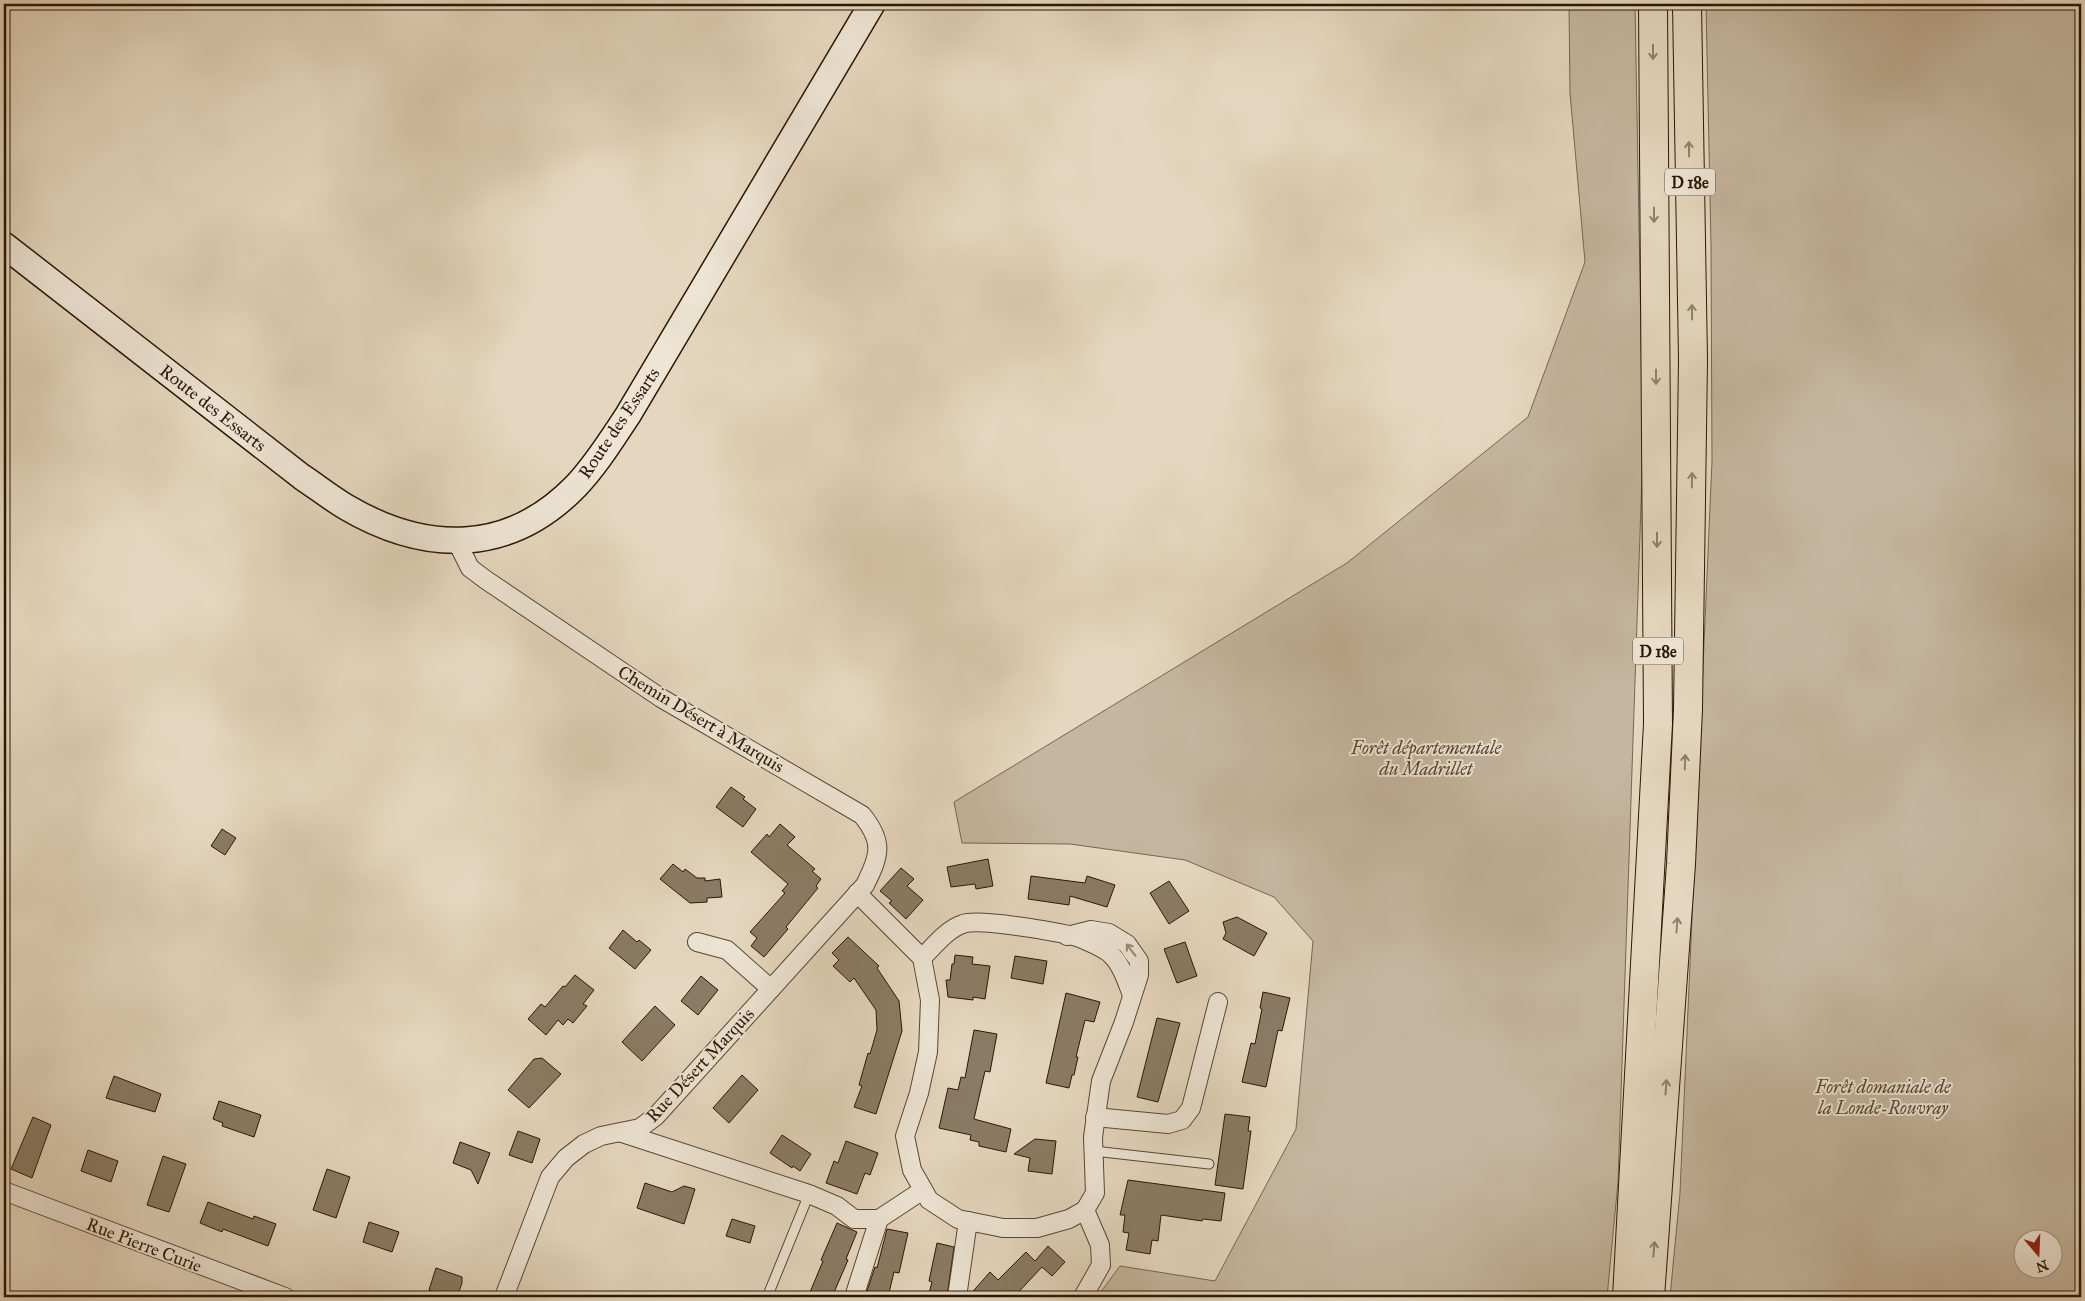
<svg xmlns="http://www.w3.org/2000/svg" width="2085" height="1301" viewBox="0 0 2085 1301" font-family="'IM FELL Great Primer',serif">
<rect width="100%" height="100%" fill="#e5d7bf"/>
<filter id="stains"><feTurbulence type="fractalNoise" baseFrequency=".004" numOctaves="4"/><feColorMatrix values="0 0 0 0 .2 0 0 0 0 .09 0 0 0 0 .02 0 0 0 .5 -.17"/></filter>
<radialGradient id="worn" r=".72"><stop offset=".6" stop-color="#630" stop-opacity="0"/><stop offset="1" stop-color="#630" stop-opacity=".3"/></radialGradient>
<g fill="#c5b69f" stroke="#776652" fill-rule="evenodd">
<path d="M 1569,4 L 1635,4 L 1643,446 L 1618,1182 L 1607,1297 L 1097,1297 L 1120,1266 L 1215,1281 L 1296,1129 L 1313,941 L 1274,897 L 1185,860 L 1070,844 L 962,843 L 954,802 L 1347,563 L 1528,417 L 1585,262 L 1570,93 Z"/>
<path d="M 1706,4 L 2081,4 L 2081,1297 L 1670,1297 L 1680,1193 L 1712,461 L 1711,245 ZM 2022,1238 L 2052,1238 L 2052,1268 L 2022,1268 Z"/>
</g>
<g fill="#8b7b65" stroke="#291704">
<path d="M 731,787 L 745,797 L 743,799 L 756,809 L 743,827 L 716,807 Z"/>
<path d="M 780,824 L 795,837 L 787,845 L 815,869 L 812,871 L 821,879 L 816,886 L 818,888 L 786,927 L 788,929 L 764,957 L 751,946 L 757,938 L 750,932 L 785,893 L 782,891 L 788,884 L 751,852 L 767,834 L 769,837 Z"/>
<path d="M 222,829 L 236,838 L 225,855 L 211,846 Z"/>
<path d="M 988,859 L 993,886 L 976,889 L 975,884 L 951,887 L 947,867 Z"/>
<path d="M 673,864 L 683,872 L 685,869 L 697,878 L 705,878 L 705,881 L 720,879 L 722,897 L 707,898 L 707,902 L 690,903 L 660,879 Z"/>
<path d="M 901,868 L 914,879 L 907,886 L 923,900 L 906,919 L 889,903 L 892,901 L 880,891 Z"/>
<path d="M 1031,876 L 1085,883 L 1087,876 L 1115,885 L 1107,907 L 1070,896 L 1069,905 L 1028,899 Z"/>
<path d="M 1169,881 L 1189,911 L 1169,924 L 1150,893 Z"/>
<path d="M 1237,917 L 1267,933 L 1254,956 L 1223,939 L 1226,933 L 1223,922 Z"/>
<path d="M 623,930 L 637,942 L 639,940 L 651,950 L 635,969 L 609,948 Z"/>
<path d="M 848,937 L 879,966 L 877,968 L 899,1001 L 902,1031 L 876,1114 L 854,1107 L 862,1086 L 859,1085 L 868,1053 L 870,1054 L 877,1030 L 876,1010 L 854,978 L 850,982 L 833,966 L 839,960 L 832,953 Z"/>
<path d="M 1185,942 L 1197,976 L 1177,983 L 1164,949 Z"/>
<path d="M 955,955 L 973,957 L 972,964 L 990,966 L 985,999 L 973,997 L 973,1000 L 948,997 L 946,980 L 950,980 L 952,964 L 954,964 Z"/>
<path d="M 1015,956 L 1047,961 L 1043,984 L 1011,978 Z"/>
<path d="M 575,975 L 594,990 L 583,1004 L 587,1006 L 573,1023 L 568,1019 L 563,1025 L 558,1020 L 546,1035 L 528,1019 L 541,1004 L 545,1007 L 563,986 L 565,987 Z"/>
<path d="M 701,976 L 718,990 L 698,1015 L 681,1001 Z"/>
<path d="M 1263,992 L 1290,998 L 1282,1031 L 1278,1030 L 1266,1087 L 1242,1082 L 1251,1043 L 1255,1044 L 1262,1009 L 1260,1008 Z"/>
<path d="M 1066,993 L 1100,1002 L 1094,1022 L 1085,1020 L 1076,1057 L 1078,1057 L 1074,1075 L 1072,1075 L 1069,1088 L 1046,1083 Z"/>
<path d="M 655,1006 L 675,1025 L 642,1061 L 622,1042 Z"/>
<path d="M 1157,1018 L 1180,1023 L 1158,1102 L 1137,1097 Z"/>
<path d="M 974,1030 L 997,1034 L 990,1072 L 985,1071 L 974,1119 L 1011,1129 L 1006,1152 L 979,1146 L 979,1142 L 970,1140 L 971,1135 L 939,1128 L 948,1088 L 958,1090 L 961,1077 L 965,1078 Z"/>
<path d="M 542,1058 L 561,1074 L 529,1108 L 508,1090 L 534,1059 Z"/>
<path d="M 742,1075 L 758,1090 L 729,1123 L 713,1108 Z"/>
<path d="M 114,1076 L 161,1094 L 155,1112 L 106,1098 Z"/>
<path d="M 219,1101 L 261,1115 L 254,1137 L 222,1126 L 223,1123 L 213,1119 Z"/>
<path d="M 1225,1114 L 1250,1117 L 1248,1131 L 1251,1131 L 1243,1189 L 1215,1185 Z"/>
<path d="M 33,1117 L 51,1125 L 32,1178 L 11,1169 Z"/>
<path d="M 518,1131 L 540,1139 L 532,1163 L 509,1155 Z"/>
<path d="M 782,1135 L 811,1154 L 800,1171 L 793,1166 L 792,1168 L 770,1153 Z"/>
<path d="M 1035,1139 L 1056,1141 L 1052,1174 L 1028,1171 L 1030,1158 L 1014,1154 Z"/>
<path d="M 846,1141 L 878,1153 L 870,1175 L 865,1173 L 857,1194 L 826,1183 L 834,1161 L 838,1163 Z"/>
<path d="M 460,1142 L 490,1153 L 478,1184 L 471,1170 L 453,1163 Z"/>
<path d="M 88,1150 L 118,1161 L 111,1182 L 81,1171 Z"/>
<path d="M 163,1156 L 186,1164 L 169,1212 L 147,1205 Z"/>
<path d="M 327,1169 L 350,1177 L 336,1218 L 313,1210 Z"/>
<path d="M 1128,1180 L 1225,1193 L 1221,1221 L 1203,1219 L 1202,1221 L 1161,1215 L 1158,1241 L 1152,1240 L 1150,1254 L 1126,1250 L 1129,1233 L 1123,1232 L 1125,1215 L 1120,1215 Z"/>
<path d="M 645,1183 L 672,1192 L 684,1186 L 695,1189 L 684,1224 L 637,1208 Z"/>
<path d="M 208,1202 L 253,1219 L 254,1216 L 276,1224 L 268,1246 L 223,1229 L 222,1232 L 200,1223 Z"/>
<path d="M 732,1219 L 755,1226 L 750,1243 L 726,1236 Z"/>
<path d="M 369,1222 L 399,1232 L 392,1252 L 363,1242 Z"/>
<path d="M 837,1223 L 857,1232 L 846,1259 L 848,1260 L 832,1297 L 808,1297 L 823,1261 L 821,1260 Z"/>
<path d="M 887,1229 L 908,1233 L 899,1273 L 894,1272 L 888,1297 L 865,1297 L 875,1267 L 877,1268 Z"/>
<path d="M 937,1243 L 954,1247 L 947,1297 L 928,1297 L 932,1282 L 929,1281 Z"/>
<path d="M 1048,1246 L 1065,1262 L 1052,1276 L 1042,1267 L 1014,1297 L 968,1297 L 990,1272 L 998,1280 L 1026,1252 L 1035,1261 Z"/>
<path d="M 436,1268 L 462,1277 L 462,1283 L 457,1297 L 449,1297 L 429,1290 Z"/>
</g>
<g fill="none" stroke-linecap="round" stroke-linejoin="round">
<g stroke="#584733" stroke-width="11">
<g id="lane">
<path d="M 1094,1151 L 1209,1164"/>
<path d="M 768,1295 L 809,1194"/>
</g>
</g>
<g stroke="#584733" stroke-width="20">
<g id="street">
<path d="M 456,540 L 470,568 L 486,580 L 661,698 L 862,815 C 884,842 880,855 865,885 L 656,1116 L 640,1128 L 601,1136 L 584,1144 L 566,1158 L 550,1177 L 504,1297"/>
<path d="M 857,893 L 922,958 L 930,1000 L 928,1052 L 919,1093 L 905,1136 L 912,1170 L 929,1200 L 958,1219 L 1003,1228 L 1037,1228 L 1069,1219 L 1085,1210"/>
<path d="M 1067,936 L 1091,930 L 1109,933 L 1127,944 L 1139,961 L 1139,975 L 1124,1022 L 1101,1081 L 1093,1137 L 1095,1193 L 1085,1210"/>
<path d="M 697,942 L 727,950 L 771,989"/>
<path d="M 922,958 C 934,946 947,929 963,924 C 979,918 1058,932 1077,937 C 1087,941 1099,946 1108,952 C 1121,962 1126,980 1132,995"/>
<path d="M 1095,1117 L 1168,1124 L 1182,1120 L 1191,1108 L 1218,1002"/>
<path d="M 622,1133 L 809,1194 L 837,1206 L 854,1219 L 879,1219"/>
<path d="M 4,1191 L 285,1297"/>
<path d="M 854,1297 L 879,1219 L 923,1190"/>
<path d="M 957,1297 L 968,1221"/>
<path d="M 1083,1297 L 1101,1265 L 1100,1245 L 1085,1210"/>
</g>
</g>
<g stroke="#291704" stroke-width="28">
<path id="secondary" d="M 4,245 L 302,477 C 317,487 331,498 346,507 C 426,554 509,555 576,486 C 596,465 612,439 628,415 L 872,4"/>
</g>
<g stroke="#291704" stroke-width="30">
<g id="highway">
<path d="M 1627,1297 L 1658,724 L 1653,4"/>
<path d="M 1650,1297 L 1681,864 L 1688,709 L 1693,360 L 1687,4"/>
</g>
</g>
<use href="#lane" stroke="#eee5d5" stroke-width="9"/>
<use href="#street" stroke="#eee5d5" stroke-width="18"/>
<use href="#secondary" stroke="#eee5d5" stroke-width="25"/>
<use href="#highway" stroke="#e5d7bf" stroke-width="28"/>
</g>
<defs><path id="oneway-shaft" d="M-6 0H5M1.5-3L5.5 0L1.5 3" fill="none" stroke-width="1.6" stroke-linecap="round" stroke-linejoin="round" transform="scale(1.25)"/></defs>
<g stroke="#90816b">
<use href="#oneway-shaft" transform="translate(1653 52) rotate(90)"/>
<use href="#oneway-shaft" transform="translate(1689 149) rotate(-91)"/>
<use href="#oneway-shaft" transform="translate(1654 215) rotate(90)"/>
<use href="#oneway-shaft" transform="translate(1692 312) rotate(-91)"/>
<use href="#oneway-shaft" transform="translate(1656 377) rotate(90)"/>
<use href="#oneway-shaft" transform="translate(1692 480) rotate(-89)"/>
<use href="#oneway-shaft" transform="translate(1657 540) rotate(90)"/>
<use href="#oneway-shaft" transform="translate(1685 762) rotate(-88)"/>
<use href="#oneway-shaft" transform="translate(1677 925) rotate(-86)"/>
<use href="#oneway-shaft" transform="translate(1666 1087) rotate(-86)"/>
<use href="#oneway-shaft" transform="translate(1654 1249) rotate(-85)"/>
</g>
<use stroke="#958877" href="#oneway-shaft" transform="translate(1131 950) rotate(-128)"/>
<g text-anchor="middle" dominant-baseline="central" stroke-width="4" stroke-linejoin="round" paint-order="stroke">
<g fill="#eee5d5" stroke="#645543" stroke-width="1">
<rect x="1665" y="168.5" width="50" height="27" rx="4"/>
<rect x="1633" y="637.5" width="50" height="27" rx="4"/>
</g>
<g font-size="16" font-weight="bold" fill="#291704">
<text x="1690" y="182">D 18e</text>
<text x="1658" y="651">D 18e</text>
</g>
<g font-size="18" fill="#291704" stroke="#eee5d5">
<text transform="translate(213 408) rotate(38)">Route des Essarts</text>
<text transform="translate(619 423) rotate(-56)">Route des Essarts</text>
<text transform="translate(701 719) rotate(31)">Chemin Désert à Marquis</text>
<text transform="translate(700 1065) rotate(-47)">Rue Désert Marquis</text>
<text transform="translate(144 1245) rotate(21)">Rue Pierre Curie</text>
</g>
<g font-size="18" font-style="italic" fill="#584732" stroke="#eee5d5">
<text x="1426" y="748">Forêt départementale<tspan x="1426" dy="21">du Madrillet</tspan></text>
<text x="1883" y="1087">Forêt domaniale de<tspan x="1883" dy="21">la Londe-Rouvray</tspan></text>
</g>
</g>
<rect width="2085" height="1301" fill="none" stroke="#e5d7bf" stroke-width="20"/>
<rect x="5" y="5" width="2075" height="1291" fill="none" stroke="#291704" stroke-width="2.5"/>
<rect x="10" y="10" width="2065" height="1281" fill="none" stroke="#291704"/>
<g transform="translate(2038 1254) rotate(161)"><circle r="24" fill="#eee5d5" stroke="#9f9381"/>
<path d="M0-4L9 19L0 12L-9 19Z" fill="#8f2418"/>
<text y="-8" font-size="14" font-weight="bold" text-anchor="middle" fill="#291704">N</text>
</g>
<rect width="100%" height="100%" filter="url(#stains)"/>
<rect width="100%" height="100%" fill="url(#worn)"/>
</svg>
